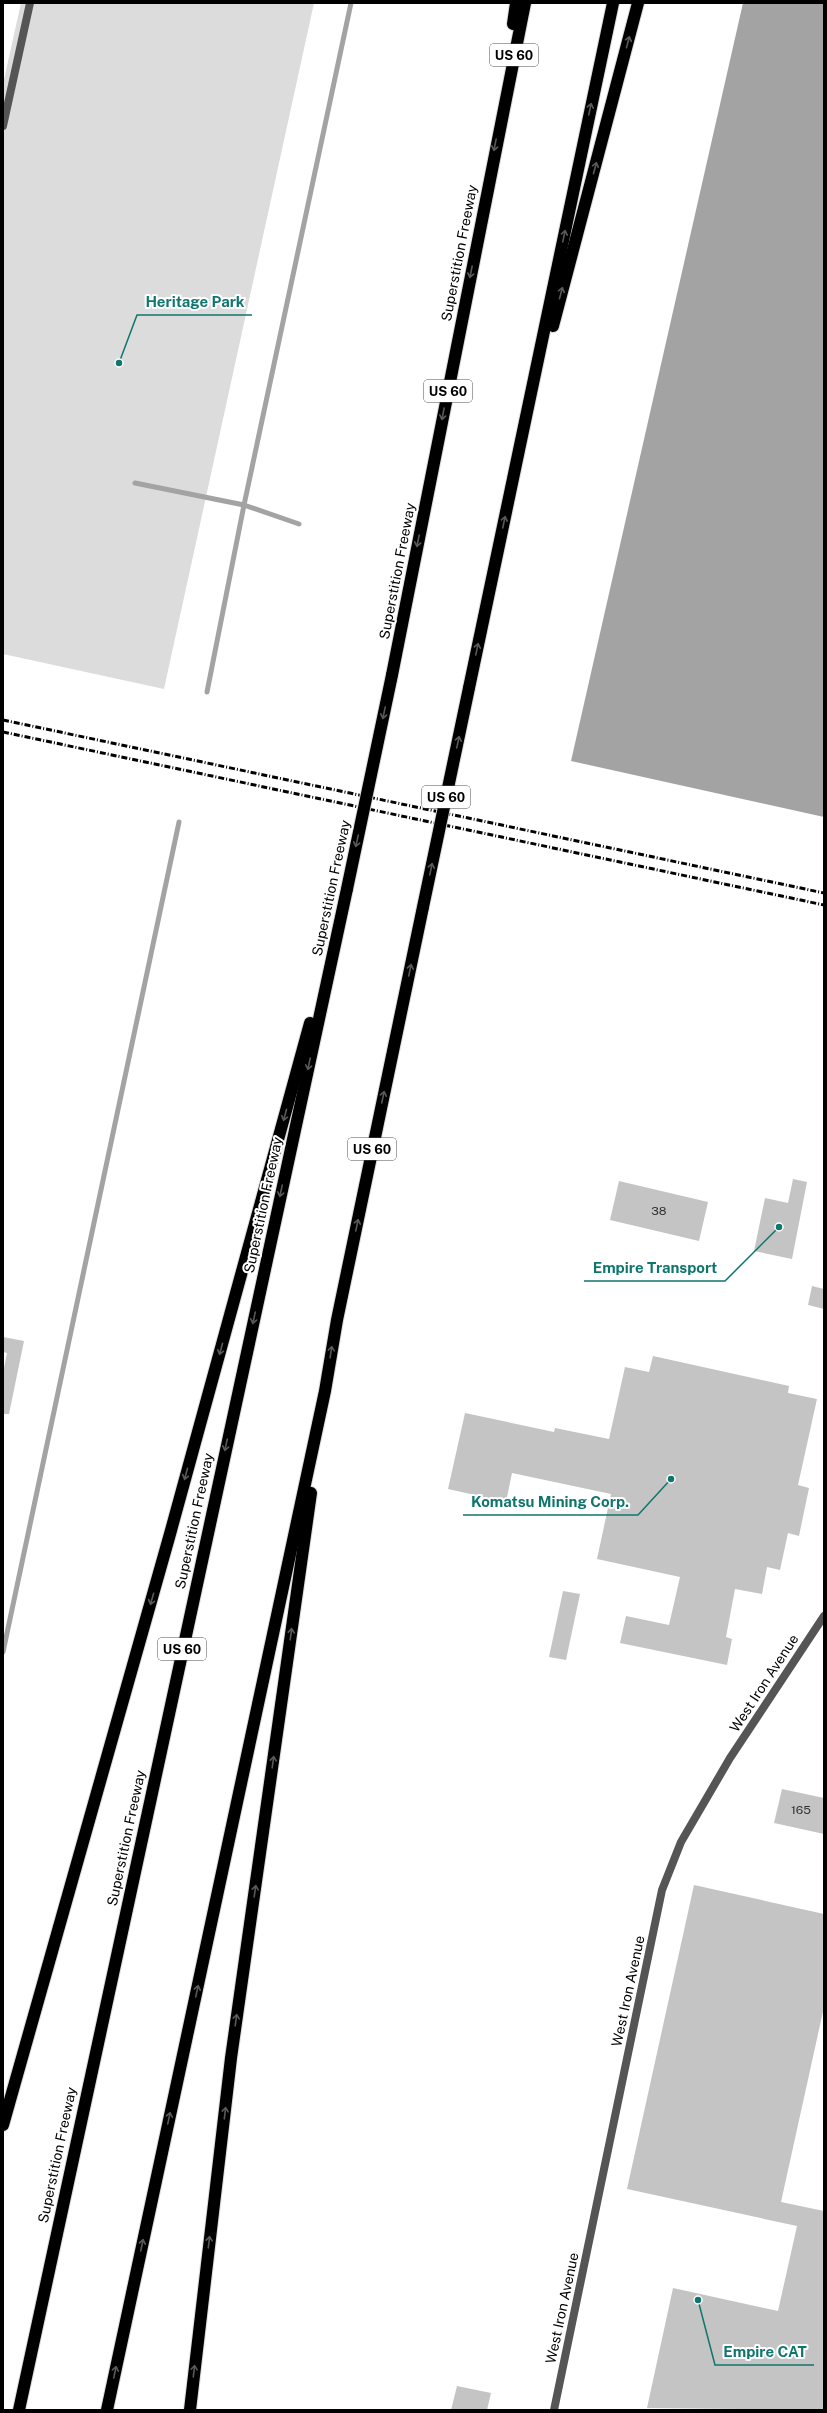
<svg xmlns="http://www.w3.org/2000/svg" width="827" height="2413" viewBox="0 0 827 2413" font-family="'Public Sans',sans-serif">
<rect width="100%" height="100%" fill="#fff"/>
<path fill="#dcdcdc" d="M 21,3 L 314,3 L 164,689 L 3,654 L 3,84 Z"/>
<path fill="#a3a3a3" d="M 743,3 L 824,3 L 824,817 L 571,761 Z"/>
<g fill="none" stroke-linecap="round" stroke-linejoin="round">
<g stroke="#a3a3a3" stroke-width="5">
<path d="M 135,483 L 244,505 L 299,524"/>
<path d="M 207,692 L 244,505 L 351,3"/>
<path d="M 3,1652 L 179,822"/>
</g>
</g>
<g fill="#c4c4c4">
<path d="M 793,1179 L 807,1182 L 792,1259 L 754,1251 L 765,1198 L 788,1203 Z"/>
<path d="M 619,1181 L 708,1202 L 699,1241 L 610,1220 Z"/>
<path d="M 812,1286 L 824,1289 L 824,1309 L 808,1305 Z"/>
<path d="M 3,1337 L 24,1341 L 9,1414 L 3,1414 L 3,1373 L 7,1353 L 3,1352 Z"/>
<path d="M 653,1356 L 789,1386 L 788,1393 L 817,1399 L 798,1485 L 809,1488 L 799,1536 L 788,1533 L 780,1570 L 767,1567 L 762,1594 L 735,1589 L 726,1637 L 732,1639 L 727,1665 L 620,1643 L 626,1616 L 669,1625 L 680,1577 L 597,1559 L 611,1494 L 512,1473 L 506,1502 L 448,1489 L 465,1413 L 554,1432 L 555,1428 L 609,1439 L 625,1367 L 649,1372 Z"/>
<path d="M 563,1591 L 580,1594 L 566,1660 L 549,1657 Z"/>
<path d="M 782,1789 L 824,1798 L 824,1834 L 774,1823 Z"/>
<path d="M 694,1885 L 824,1914 L 824,2007 L 781,2202 L 824,2211 L 824,2410 L 647,2408 L 673,2288 L 778,2311 L 797,2226 L 627,2189 Z"/>
<path d="M 457,2386 L 491,2393 L 487,2410 L 451,2410 Z"/>
</g>
<g fill="none" stroke-linecap="round" stroke-linejoin="round">
<g stroke="#dbdbdb" stroke-width="14">
<g id="highway">
<path d="M 513,24 L 516,3"/>
<path d="M 553,326 L 638,3"/>
<path d="M 392,675 L 525,3"/>
<path d="M 469,688 L 613,3"/>
<path d="M 3,2125 L 170,1534 L 310,1023"/>
<path d="M 19,2410 L 347,889"/>
<path d="M 107,2410 L 325,1391 L 337,1320 L 423,907"/>
<path d="M 190,2410 L 231,2058 L 311,1493"/>
</g>
</g>
<path stroke="#555" stroke-width="8" d="M 3,126 L 30,3"/>
<path stroke="#555" stroke-width="8" d="M 554,2410 L 662,1890 L 681,1842 L 730,1758 L 824,1616"/>
<use href="#highway" stroke="#000" stroke-width="12"/>
<g stroke="#000" stroke-width="3" stroke-dasharray="6 2 1 2" stroke-linecap="butt">
<path d="M 3,720 L 824,893"/>
<path d="M 3,732 L 824,905"/>
</g>
<g stroke="#dbdbdb" stroke-width="14" stroke-linecap="butt">
<g id="highway-bridge">
<path d="M 347,889 L 392,675"/>
<path d="M 423,907 L 469,688"/>
</g>
</g>
<use href="#highway-bridge" stroke="#000" stroke-width="12"/>
</g>
<defs><path id="oneway-shaft" d="M-6 0H5M1.5-3L5.5 0L1.5 3" fill="none" stroke-width="1.6" stroke-linecap="round" stroke-linejoin="round"/></defs>
<g stroke="#595959">
<use href="#oneway-shaft" transform="translate(628 42) rotate(-75)"/>
<use href="#oneway-shaft" transform="translate(590 109) rotate(-78)"/>
<use href="#oneway-shaft" transform="translate(495 145) rotate(101)"/>
<use href="#oneway-shaft" transform="translate(595 168) rotate(-75)"/>
<use href="#oneway-shaft" transform="translate(564 236) rotate(-78)"/>
<use href="#oneway-shaft" transform="translate(471 272) rotate(101)"/>
<use href="#oneway-shaft" transform="translate(561 293) rotate(-75)"/>
<use href="#oneway-shaft" transform="translate(443 414) rotate(101)"/>
<use href="#oneway-shaft" transform="translate(504 522) rotate(-78)"/>
<use href="#oneway-shaft" transform="translate(418 541) rotate(101)"/>
<use href="#oneway-shaft" transform="translate(477 649) rotate(-78)"/>
<use href="#oneway-shaft" transform="translate(384 713) rotate(102)"/>
<use href="#oneway-shaft" transform="translate(458 742) rotate(-78)"/>
<use href="#oneway-shaft" transform="translate(357 841) rotate(102)"/>
<use href="#oneway-shaft" transform="translate(431 869) rotate(-78)"/>
<use href="#oneway-shaft" transform="translate(410 970) rotate(-78)"/>
<use href="#oneway-shaft" transform="translate(309 1064) rotate(102)"/>
<use href="#oneway-shaft" transform="translate(383 1097) rotate(-78)"/>
<use href="#oneway-shaft" transform="translate(285 1115) rotate(105)"/>
<use href="#oneway-shaft" transform="translate(281 1191) rotate(102)"/>
<use href="#oneway-shaft" transform="translate(357 1225) rotate(-78)"/>
<use href="#oneway-shaft" transform="translate(254 1318) rotate(102)"/>
<use href="#oneway-shaft" transform="translate(221 1349) rotate(105)"/>
<use href="#oneway-shaft" transform="translate(331 1352) rotate(-81)"/>
<use href="#oneway-shaft" transform="translate(226 1445) rotate(102)"/>
<use href="#oneway-shaft" transform="translate(186 1474) rotate(105)"/>
<use href="#oneway-shaft" transform="translate(152 1599) rotate(106)"/>
<use href="#oneway-shaft" transform="translate(291 1634) rotate(-82)"/>
<use href="#oneway-shaft" transform="translate(273 1762) rotate(-82)"/>
<use href="#oneway-shaft" transform="translate(255 1891) rotate(-82)"/>
<use href="#oneway-shaft" transform="translate(197 1991) rotate(-78)"/>
<use href="#oneway-shaft" transform="translate(236 2020) rotate(-82)"/>
<use href="#oneway-shaft" transform="translate(225 2113) rotate(-83)"/>
<use href="#oneway-shaft" transform="translate(169 2118) rotate(-78)"/>
<use href="#oneway-shaft" transform="translate(209 2242) rotate(-83)"/>
<use href="#oneway-shaft" transform="translate(142 2245) rotate(-78)"/>
<use href="#oneway-shaft" transform="translate(194 2371) rotate(-83)"/>
<use href="#oneway-shaft" transform="translate(115 2372) rotate(-78)"/>
</g>
<g text-anchor="middle" dominant-baseline="central" stroke-width="4" stroke-linejoin="round" paint-order="stroke">
<g font-size="12" fill="#313131">
<text x="659" y="1211">38</text>
<text x="801" y="1810">165</text>
</g>
<g fill="#fff" stroke="#4c4c4c" stroke-width="1">
<rect x="490" y="44" width="48" height="22" rx="3"/>
<rect x="424" y="380" width="48" height="22" rx="3"/>
<rect x="422" y="786" width="48" height="22" rx="3"/>
<rect x="348" y="1138" width="48" height="22" rx="3"/>
<rect x="158" y="1638" width="48" height="22" rx="3"/>
</g>
<g font-size="13" font-weight="bold" fill="#000">
<text x="514" y="55">US 60</text>
<text x="448" y="391">US 60</text>
<text x="446" y="797">US 60</text>
<text x="372" y="1149">US 60</text>
<text x="182" y="1649">US 60</text>
</g>
<g font-size="14" fill="#000" stroke="#fff">
<text transform="translate(459 253) rotate(-79)">Superstition Freeway</text>
<text transform="translate(397 571) rotate(-79)">Superstition Freeway</text>
<text transform="translate(331 888) rotate(-78)">Superstition Freeway</text>
<text transform="translate(263 1205) rotate(-78)">Superstition Freeway</text>
<text transform="translate(194 1521) rotate(-78)">Superstition Freeway</text>
<text transform="translate(764 1683) rotate(-57)">West Iron Avenue</text>
<text transform="translate(126 1838) rotate(-78)">Superstition Freeway</text>
<text transform="translate(628 1991) rotate(-78)">West Iron Avenue</text>
<text transform="translate(57 2155) rotate(-78)">Superstition Freeway</text>
<text transform="translate(562 2308) rotate(-78)">West Iron Avenue</text>
</g>
</g>
<path fill="none" stroke="#0f766e" stroke-width="1.5" d="M119 363L137 315H252M779 1227L725 1281H584M671 1479L638 1515H463M698 2300L715 2365H814"/>
<g fill="#0f766e" stroke="#fff" stroke-width="1.5">
<circle cx="119" cy="363" r="4"/>
<circle cx="779" cy="1227" r="4"/>
<circle cx="671" cy="1479" r="4"/>
<circle cx="698" cy="2300" r="4"/>
</g>
<g font-size="15" text-anchor="middle" font-weight="bold" fill="#0f766e" stroke="#fff" stroke-width="4" stroke-linejoin="round" paint-order="stroke">
<text x="195" y="307">Heritage Park</text>
<text x="655" y="1273">Empire Transport</text>
<text x="550" y="1507">Komatsu Mining Corp.</text>
<text x="765" y="2357">Empire CAT</text>
</g>
<rect width="827" height="2413" fill="none" stroke="#000000" stroke-width="8"/>
</svg>
